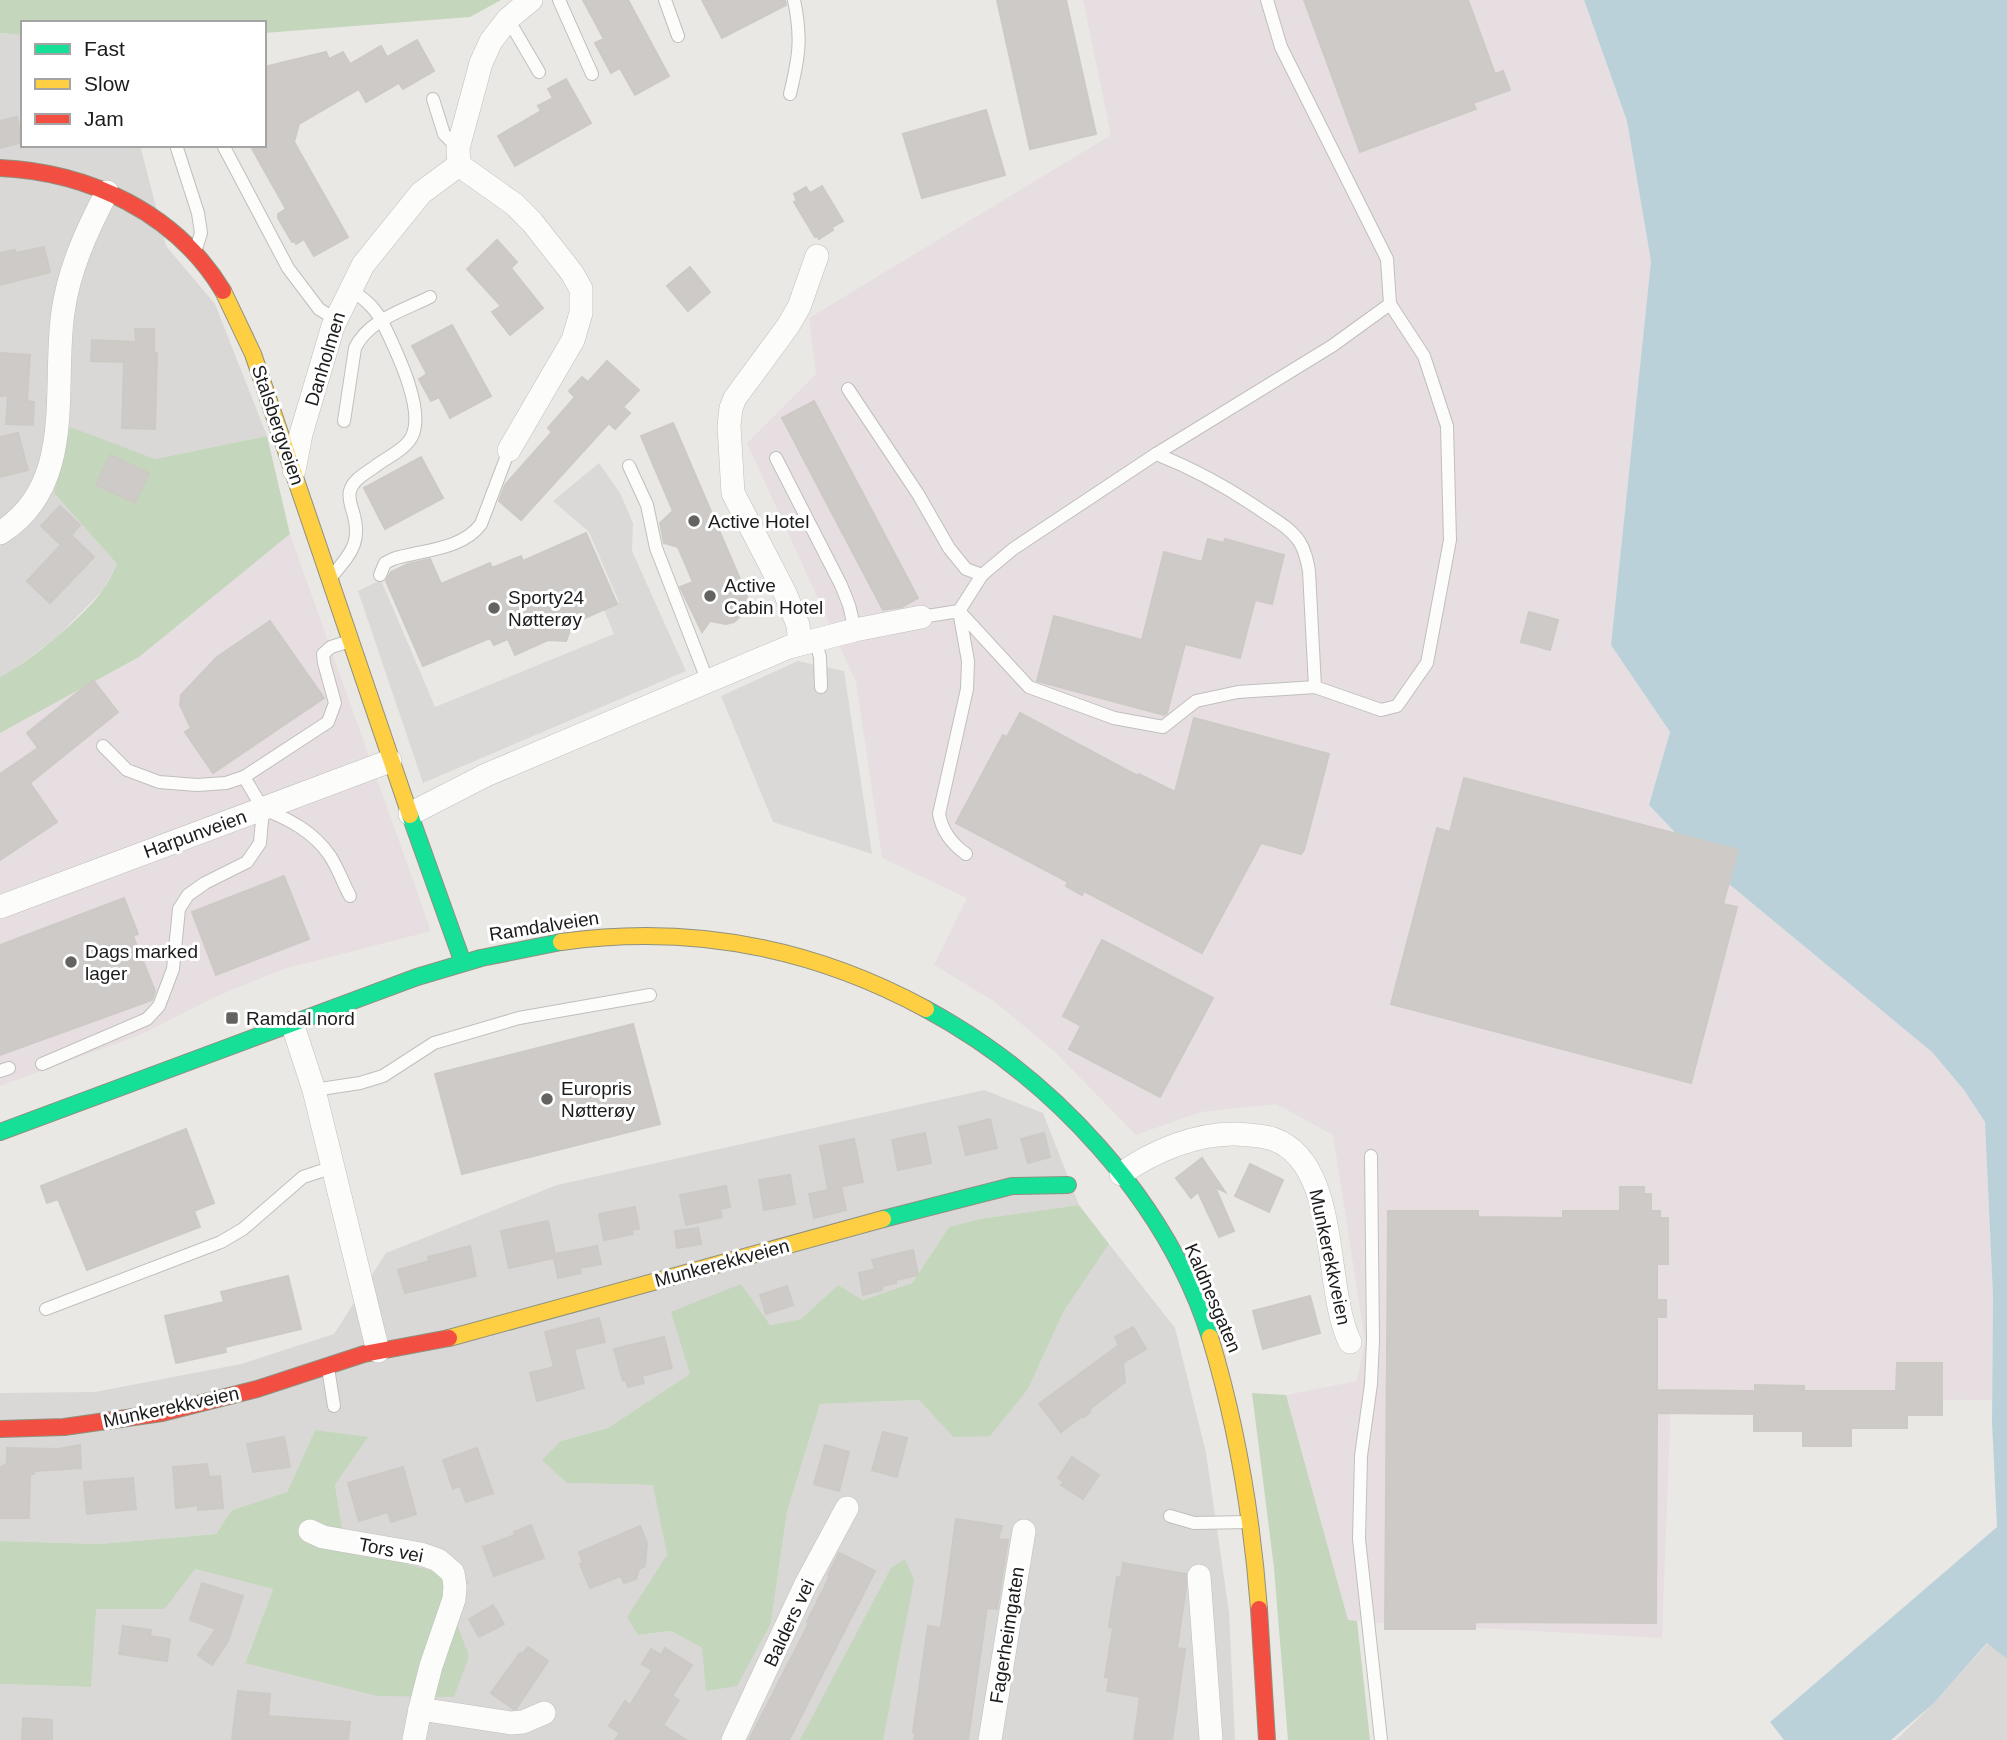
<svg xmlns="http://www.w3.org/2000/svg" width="2007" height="1740" viewBox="0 0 2007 1740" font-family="Helvetica,sans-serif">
<rect width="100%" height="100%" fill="#eae8e4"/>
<g fill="#d9d8d6">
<path d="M 0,33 L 23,35 L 23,145 L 140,145 L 166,246 L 215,304 L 267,436 L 155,459 L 70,428 L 54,493 L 117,564 L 103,590 L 58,636 L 9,673 L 0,677 Z"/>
<path d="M 984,1090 L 1043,1113 L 1079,1205 L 979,1219 L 949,1227 L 912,1283 L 863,1300 L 838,1285 L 801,1319 L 770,1325 L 672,1312 L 691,1374 L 608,1428 L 561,1441 L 567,1483 L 654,1485 L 667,1555 L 638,1635 L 671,1631 L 702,1648 L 771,1623 L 787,1512 L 820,1404 L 919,1400 L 953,1437 L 1028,1389 L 1064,1311 L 1109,1244 L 1175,1328 L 1206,1453 L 1229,1612 L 1235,1740 L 0,1740 L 0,1684 L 90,1687 L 95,1608 L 165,1609 L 195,1569 L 273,1589 L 245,1662 L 455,1619 L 469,1583 L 345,1546 L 335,1485 L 367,1438 L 315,1430 L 287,1492 L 232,1510 L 216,1534 L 99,1544 L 0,1541 L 0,1393 L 95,1392 L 241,1364 L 334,1334 L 386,1253 L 557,1185 Z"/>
<path d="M 1988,1643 L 2007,1659 L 2007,1740 L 1896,1740 L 1933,1704 Z"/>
</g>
<g fill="#e7dee2">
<path d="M 1083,0 L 1584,0 L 1627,121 L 1651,261 L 1611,645 L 1670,732 L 1649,805 L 1706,865 L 1932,1052 L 1964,1090 L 1985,1122 L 1993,1296 L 1992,1400 L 1671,1398 L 1662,1638 L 1348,1621 L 1286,1395 L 1357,1381 L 1365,1341 L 1333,1135 L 1276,1104 L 1201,1112 L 1136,1135 L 1054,1051 L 995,1002 L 934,965 L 967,898 L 882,858 L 856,682 L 747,443 L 816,374 L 809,318 L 1111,135 Z"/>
<path d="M 290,534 L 431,931 L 284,969 L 215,997 L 140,1035 L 0,1086 L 0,733 L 139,657 Z"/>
</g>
<g fill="#c4d6bc">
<path d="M 0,0 L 501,0 L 470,17 L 264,33 L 264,23 L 23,23 L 23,35 L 0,33 Z"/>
<path d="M 70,427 L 155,459 L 267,436 L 290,534 L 139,657 L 0,733 L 0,677 C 27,664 88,614 104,588 C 109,581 113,572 117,564 L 54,493 Z"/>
<path d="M 1079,1205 L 1109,1244 L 1064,1311 L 1028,1389 L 990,1436 L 953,1437 L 919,1400 L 820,1404 L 787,1512 L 771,1623 L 737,1686 L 706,1691 L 702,1648 L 671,1631 L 638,1635 L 627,1617 L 667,1555 L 653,1485 L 567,1483 L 542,1460 L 561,1441 L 608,1428 L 690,1374 L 671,1312 L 741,1284 L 770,1325 L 801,1319 L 838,1285 L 863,1300 L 912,1283 L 949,1227 L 979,1219 Z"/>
<path d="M 1252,1393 L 1286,1395 L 1348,1620 L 1357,1621 L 1370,1740 L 1288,1740 L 1274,1568 Z"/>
<path d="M 315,1430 L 368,1437 L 335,1485 L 345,1546 L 469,1582 L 455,1619 L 469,1656 L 454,1697 L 377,1696 L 245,1663 L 273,1589 L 195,1569 L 165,1609 L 96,1609 L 91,1687 L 0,1684 L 0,1541 L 99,1544 L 216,1534 L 232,1510 L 287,1492 Z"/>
<path d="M 905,1559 L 914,1580 L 883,1740 L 800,1740 L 891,1568 Z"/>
</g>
<g fill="#dad9d8">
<path d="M 599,463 L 620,493 L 633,523 L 632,551 L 686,671 L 423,783 L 358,591 L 381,580 L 435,707 L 614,634 L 604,610 L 619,602 L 589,532 L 553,501 Z"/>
<path d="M 798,661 L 844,671 L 872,854 L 773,822 L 721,696 Z"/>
</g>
<path fill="#bbd1da" d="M 1584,0 L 2007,0 L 2007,1659 L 1987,1643 L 1933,1704 L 1891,1740 L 1784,1740 L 1770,1722 L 1997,1527 L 1992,1422 L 1993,1296 L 1985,1122 L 1964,1090 L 1932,1052 L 1706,865 L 1649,805 L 1670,732 L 1611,645 L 1651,261 L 1627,121 Z"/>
<g fill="#cdcac7" stroke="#cdcac6" stroke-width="2">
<path d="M 583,0 L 628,0 L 669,76 L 635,95 L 620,68 L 611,73 L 595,43 L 604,39 Z"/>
<path d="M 702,0 L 785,0 L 786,5 L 722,38 Z"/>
<path d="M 997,0 L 1066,0 L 1096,134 L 1030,149 Z"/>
<path d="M 1304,0 L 1468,0 L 1495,74 L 1503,71 L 1510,90 L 1473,103 L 1476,109 L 1360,152 Z"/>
<path d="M 417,40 L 434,71 L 403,89 L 399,83 L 366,102 L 359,89 L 299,124 L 294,142 L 348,237 L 314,256 L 304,239 L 296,244 L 294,241 L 292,242 L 278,218 L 278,214 L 286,209 L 250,145 L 264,145 L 264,67 L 326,52 L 329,59 L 343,52 L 350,64 L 381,46 L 387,57 Z"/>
<path d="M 566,79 L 591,123 L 515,166 L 498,136 L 541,111 L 538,106 L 553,98 L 548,89 Z"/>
<path d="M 986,110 L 1005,175 L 922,198 L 903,134 Z"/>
<path d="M 17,117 L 23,142 L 0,148 L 0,121 Z"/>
<path d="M 822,186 L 843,221 L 832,227 L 833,230 L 819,239 L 817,236 L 815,237 L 794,202 L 797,201 L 794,194 L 806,187 L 810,193 Z"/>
<path d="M 497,240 L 517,262 L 511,268 L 543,308 L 510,335 L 492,312 L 501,306 L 467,269 Z"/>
<path d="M 44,247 L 50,272 L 0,285 L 0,253 L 15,250 L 16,253 Z"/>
<path d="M 690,267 L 710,292 L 688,311 L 667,286 Z"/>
<path d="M 452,325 L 491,396 L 450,418 L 439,397 L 431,401 L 419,379 L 427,374 L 412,346 Z"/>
<path d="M 135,329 L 154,329 L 154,352 L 157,353 L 155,429 L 122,428 L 124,362 L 91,361 L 92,340 L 136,342 Z"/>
<path d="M 0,353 L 30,355 L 27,401 L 34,402 L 33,425 L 6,424 L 8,396 L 0,396 Z"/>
<path d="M 607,361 L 639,390 L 623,407 L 630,413 L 615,429 L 609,423 L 521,520 L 499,501 L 505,485 L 552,432 L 548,428 L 575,397 L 569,391 L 582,377 L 588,382 Z"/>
<path d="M 814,401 L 918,598 L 902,607 L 883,610 L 782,418 Z"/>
<path d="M 673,423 L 746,593 L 748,602 L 746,611 L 734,622 L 726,624 L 710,621 L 702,632 L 680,587 L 693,582 L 678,547 L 664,543 L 660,523 L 673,511 L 641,436 Z"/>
<path d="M 18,433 L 28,470 L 0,477 L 0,437 Z"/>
<path d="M 110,455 L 149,473 L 135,503 L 96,485 Z"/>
<path d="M 421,457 L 443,498 L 385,529 L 364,488 Z"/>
<path d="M 60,506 L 80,525 L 71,535 L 94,557 L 50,603 L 27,581 L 61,545 L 41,526 Z"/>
<path d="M 586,533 L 617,604 L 573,623 L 566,641 L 548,640 L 515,655 L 508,639 L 494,645 L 490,638 L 423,666 L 386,581 L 391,572 L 408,564 L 430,559 L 441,584 L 490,563 L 492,568 L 521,556 L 523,561 Z"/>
<path d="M 1208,539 L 1224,543 L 1225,539 L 1284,555 L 1272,604 L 1255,600 L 1240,658 L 1185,644 L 1167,713 L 1164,715 L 1037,681 L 1054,616 L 1142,640 L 1164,552 L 1202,562 Z"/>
<path d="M 1529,612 L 1558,620 L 1550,650 L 1521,642 Z"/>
<path d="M 270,621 L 324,698 L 213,773 L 185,732 L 191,728 L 180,705 L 181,695 L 217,657 Z"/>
<path d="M 93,680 L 118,712 L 30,783 L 57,822 L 0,860 L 0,774 L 38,748 L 27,733 Z"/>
<path d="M 1020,713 L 1138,776 L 1139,774 L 1175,792 L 1194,718 L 1329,754 L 1304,850 L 1301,854 L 1261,843 L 1202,953 L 1198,951 L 1084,891 L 1082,895 L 1066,886 L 1068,882 L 956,823 L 1003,735 L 1007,737 Z"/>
<path d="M 1464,778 L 1738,850 L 1723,904 L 1737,907 L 1691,1083 L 1391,1004 L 1437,828 L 1450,832 Z"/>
<path d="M 284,876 L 309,939 L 216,975 L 192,912 Z"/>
<path d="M 124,898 L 138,934 L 133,936 L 155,991 L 152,1000 L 0,1055 L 0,945 Z"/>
<path d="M 1102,940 L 1213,998 L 1160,1097 L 1069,1049 L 1081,1026 L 1063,1016 Z"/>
<path d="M 633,1024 L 660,1124 L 462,1174 L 435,1074 Z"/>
<path d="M 990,1119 L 997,1148 L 966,1155 L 959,1127 Z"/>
<path d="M 186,1129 L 214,1203 L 194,1211 L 200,1227 L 87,1270 L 58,1199 L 47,1203 L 41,1186 Z"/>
<path d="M 925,1133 L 931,1163 L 898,1170 L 892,1140 Z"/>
<path d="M 1044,1133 L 1050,1157 L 1028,1163 L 1021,1139 Z"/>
<path d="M 854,1139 L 863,1182 L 828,1189 L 820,1146 Z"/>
<path d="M 1202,1158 L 1225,1192 L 1215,1187 L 1234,1231 L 1219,1237 L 1198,1192 L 1191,1198 L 1176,1178 Z"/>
<path d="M 1250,1164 L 1283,1180 L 1269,1212 L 1235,1196 Z"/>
<path d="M 790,1175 L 795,1204 L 764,1210 L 759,1180 Z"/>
<path d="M 726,1186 L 730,1207 L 720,1209 L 722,1217 L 686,1225 L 680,1195 Z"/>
<path d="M 841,1187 L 846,1210 L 814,1218 L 809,1194 Z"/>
<path d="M 1620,1187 L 1644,1187 L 1644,1194 L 1651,1194 L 1651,1211 L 1660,1211 L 1660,1218 L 1668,1218 L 1668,1264 L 1657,1264 L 1657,1300 L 1666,1300 L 1666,1317 L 1657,1317 L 1657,1390 L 1755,1391 L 1755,1385 L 1804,1386 L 1804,1391 L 1896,1391 L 1897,1363 L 1942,1363 L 1942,1415 L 1907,1415 L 1907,1428 L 1851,1428 L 1851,1446 L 1803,1446 L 1803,1431 L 1754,1431 L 1754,1414 L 1657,1413 L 1656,1623 L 1477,1622 L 1475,1623 L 1475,1629 L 1385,1629 L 1388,1211 L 1478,1211 L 1478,1217 L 1563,1218 L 1563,1211 L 1620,1211 Z"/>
<path d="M 635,1207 L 639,1229 L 631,1230 L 633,1234 L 604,1240 L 599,1214 Z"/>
<path d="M 548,1221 L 555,1254 L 597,1246 L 601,1264 L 580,1268 L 581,1273 L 558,1278 L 554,1258 L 509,1268 L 501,1231 Z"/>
<path d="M 698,1228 L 701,1244 L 677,1248 L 675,1231 Z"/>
<path d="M 470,1246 L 476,1276 L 405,1293 L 398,1270 L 429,1261 L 428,1257 Z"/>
<path d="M 913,1250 L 918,1275 L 896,1280 L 896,1283 L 882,1286 L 882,1290 L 863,1295 L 859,1273 L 875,1269 L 872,1260 Z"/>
<path d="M 288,1276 L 301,1329 L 225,1347 L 226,1352 L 176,1363 L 165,1316 L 224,1302 L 221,1292 Z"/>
<path d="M 787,1286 L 793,1305 L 766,1314 L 760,1295 Z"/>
<path d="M 1310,1296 L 1320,1333 L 1263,1349 L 1253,1311 Z"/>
<path d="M 599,1318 L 605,1342 L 574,1349 L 584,1388 L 537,1401 L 530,1373 L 554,1367 L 545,1332 Z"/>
<path d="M 1133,1327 L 1146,1349 L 1123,1363 L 1125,1382 L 1090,1409 L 1090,1412 L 1084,1417 L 1081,1417 L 1061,1432 L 1039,1404 L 1119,1345 L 1115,1337 Z"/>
<path d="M 664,1337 L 672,1368 L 642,1376 L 644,1383 L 628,1387 L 626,1380 L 623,1381 L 614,1349 Z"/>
<path d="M 883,1432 L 907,1438 L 897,1477 L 872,1470 Z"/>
<path d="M 284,1437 L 290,1467 L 253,1472 L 247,1444 Z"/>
<path d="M 80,1445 L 81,1468 L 34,1471 L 34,1474 L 30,1474 L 29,1518 L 0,1518 L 0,1468 L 7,1463 L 7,1448 L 58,1449 Z"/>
<path d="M 825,1445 L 849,1452 L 839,1491 L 814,1484 Z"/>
<path d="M 477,1448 L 493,1493 L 466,1502 L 460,1486 L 453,1489 L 443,1460 Z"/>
<path d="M 1072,1457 L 1099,1475 L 1083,1499 L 1061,1485 L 1064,1482 L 1058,1478 Z"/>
<path d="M 207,1464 L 209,1477 L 220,1476 L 223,1508 L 198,1510 L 198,1505 L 176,1508 L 173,1467 Z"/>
<path d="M 403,1467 L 416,1514 L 391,1522 L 388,1512 L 359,1521 L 348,1483 Z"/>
<path d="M 133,1478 L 136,1509 L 87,1514 L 84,1482 Z"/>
<path d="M 956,1519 L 1002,1526 L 998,1539 L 1008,1540 L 997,1609 L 987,1608 L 968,1740 L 914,1740 L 915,1733 L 913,1732 L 928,1626 L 941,1628 Z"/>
<path d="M 531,1525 L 544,1558 L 494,1576 L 483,1547 L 515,1535 L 514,1532 Z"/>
<path d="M 640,1526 L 647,1543 L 645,1566 L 639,1569 L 636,1579 L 624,1583 L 621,1576 L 590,1588 L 580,1564 L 583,1563 L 579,1552 Z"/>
<path d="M 839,1553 L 875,1571 L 789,1740 L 749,1740 L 809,1623 L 807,1622 L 830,1576 L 828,1575 Z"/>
<path d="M 1123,1563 L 1186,1574 L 1186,1588 L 1177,1648 L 1185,1649 L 1172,1740 L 1134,1740 L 1140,1697 L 1107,1691 L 1109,1677 L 1105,1677 L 1113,1628 L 1109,1627 L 1117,1577 L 1121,1577 Z"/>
<path d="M 202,1583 L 243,1596 L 228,1641 L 212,1665 L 198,1655 L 216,1629 L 190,1620 Z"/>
<path d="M 493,1605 L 504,1624 L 479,1637 L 469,1619 Z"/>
<path d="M 123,1626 L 151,1630 L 150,1636 L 170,1639 L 167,1661 L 119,1654 Z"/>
<path d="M 528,1647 L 548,1661 L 516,1709 L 513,1709 L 491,1693 L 520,1653 L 521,1655 Z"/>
<path d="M 665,1648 L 692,1665 L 672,1696 L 679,1700 L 663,1725 L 686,1740 L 615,1740 L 620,1733 L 609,1726 L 625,1701 L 630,1705 L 652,1670 L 642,1664 L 651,1649 L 661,1655 Z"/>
<path d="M 238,1691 L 270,1694 L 268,1716 L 350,1722 L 348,1740 L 232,1740 Z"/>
<path d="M 23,1718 L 52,1720 L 52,1740 L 22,1740 Z"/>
</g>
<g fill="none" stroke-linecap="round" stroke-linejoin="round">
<g stroke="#c0bfbd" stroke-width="14">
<g id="lane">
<path d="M 559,0 L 592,74"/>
<path d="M 665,0 L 678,36"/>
<path d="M 508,19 L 539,72"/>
<path d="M 790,94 C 799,57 802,38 794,0"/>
<path d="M 433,99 L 444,134 L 458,148"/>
<path d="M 176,145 L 198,213 L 201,233 L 196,249"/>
<path d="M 224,147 L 288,268 L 319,309 L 335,319"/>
<path d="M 848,389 L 918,494 L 949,548 L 966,569 L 982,575"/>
<path d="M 344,421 L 355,348 C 368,320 404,310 430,297"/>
<path d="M 1156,454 C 1197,470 1229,488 1265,513 C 1277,521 1291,529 1299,541 C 1305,550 1307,560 1309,571 L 1315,687"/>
<path d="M 776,458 L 841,585 L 849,605 L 855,630"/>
<path d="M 629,466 L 647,505 L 656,548 L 708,682"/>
<path d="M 333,575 C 351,553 362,542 353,512 C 351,506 348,498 350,491 C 353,479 368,472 377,465 C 388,457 408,448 413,434 C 424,405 394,347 382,321 C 373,306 364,298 350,290"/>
<path d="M 380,575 L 385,563 L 393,559 C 422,550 462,550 481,524 L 509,450"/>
<path d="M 921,617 L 959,611 L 982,575 L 1013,549 L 1156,454 L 1332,346 L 1390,304 L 1387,259 L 1281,47 L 1267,0"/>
<path d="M 815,640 L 820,657 L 821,687"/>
<path d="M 103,746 L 127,770 L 159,782 L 197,785 L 226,783 L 244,777 L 328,722 L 335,703 L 324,663 L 323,654 L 331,647 L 350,641"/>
<path d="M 263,809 C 289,819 314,832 330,856 C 338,868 343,883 350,896"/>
<path d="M 966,854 C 952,844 942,831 939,814 L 967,689 L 968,661 L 959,611 L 1029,687 L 1114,718 L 1163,727 L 1196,701 L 1238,692 L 1315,687 L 1381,710 L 1397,706 L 1427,663 L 1450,540 L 1447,426 L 1424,356 L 1390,304"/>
<path d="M 42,1064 L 147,1019 L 159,1006 L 173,969 L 179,909 L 188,895 L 205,883 L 247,862 L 260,843 L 263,809 L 244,777"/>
<path d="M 0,1071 L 9,1068"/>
<path d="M 314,1090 L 360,1083 L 383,1076 L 434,1043 L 519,1018 L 650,995"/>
<path d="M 1371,1156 L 1373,1340 L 1371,1384 L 1361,1456 L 1359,1539 L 1381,1740"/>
<path d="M 46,1309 L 221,1242 L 243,1229 L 303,1177 L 333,1167"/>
<path d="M 328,1368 L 334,1406"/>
<path d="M 1170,1516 L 1194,1523 L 1248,1522"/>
</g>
</g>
<g stroke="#c0bfbd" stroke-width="24">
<g id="street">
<path d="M 459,165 L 458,148 L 481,63 L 491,41 L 508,19 L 531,0"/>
<path d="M 294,470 L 301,434 L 333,326 L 363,265 L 421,193 L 459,165 L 514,204 L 532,222 L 572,273 L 581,289 L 581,313 L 573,340 L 509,450"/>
<path d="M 0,533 C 77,485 52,388 63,312 C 69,269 87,230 107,192"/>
<path d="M 800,644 L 798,625 L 785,593 L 733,493 L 729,426 L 731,408 L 735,398 L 788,326 L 799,307 L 817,256"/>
<path d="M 410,814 L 486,775 L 789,647 L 855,630 L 921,617"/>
<path d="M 0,907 L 390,761"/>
<path d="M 292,1023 L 314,1090 L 378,1351"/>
<path d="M 1121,1174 C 1153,1151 1197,1133 1236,1134 C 1249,1135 1261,1135 1273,1139 C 1341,1163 1323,1288 1350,1342"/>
<path d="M 310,1531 L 323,1537 L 421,1554 L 438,1560 L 453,1573 L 455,1586 L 454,1599 L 431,1666 L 420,1709"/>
<path d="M 1199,1576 L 1211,1740"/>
<path d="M 414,1740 L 420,1709 L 511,1723 L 523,1722 L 544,1713"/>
<path d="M 733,1740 L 805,1586 L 847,1508"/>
<path d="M 990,1740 L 1024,1531"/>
</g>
</g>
<g stroke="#8f917f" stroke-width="18">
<g id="fast">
<path d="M 410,815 L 463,963"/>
<path d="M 926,1009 C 1052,1077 1166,1199 1210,1337"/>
<path d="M 0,1132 L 417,977 L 481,958 L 561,942"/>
<path d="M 883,1219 L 1012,1186 L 1068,1185"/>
</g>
</g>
<g stroke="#8f917f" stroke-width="18">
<g id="slow">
<path d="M 223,291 L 253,354 L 410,815"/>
<path d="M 561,942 C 690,924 812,947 926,1009"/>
<path d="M 1210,1337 C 1237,1426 1252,1516 1259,1609"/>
<path d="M 449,1338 L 883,1219"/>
</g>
</g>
<g stroke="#8f917f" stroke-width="18">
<g id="jam">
<path d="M 0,168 C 89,172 176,213 223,291"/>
<path d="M 0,1429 L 64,1427 L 162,1413 L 257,1389 L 364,1354 L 449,1338"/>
<path d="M 1259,1609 L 1267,1740"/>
</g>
</g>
<use href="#lane" stroke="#fcfcfb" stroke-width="12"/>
<use href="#street" stroke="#fcfcfb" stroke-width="23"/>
<use href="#fast" stroke="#16e098" stroke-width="16"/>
<use href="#slow" stroke="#ffcf43" stroke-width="16"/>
<use href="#jam" stroke="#f24e42" stroke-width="16"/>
</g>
<g fill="#646362" stroke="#fff" stroke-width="2.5">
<circle cx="694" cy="521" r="7"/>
<circle cx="710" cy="596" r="7"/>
<circle cx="494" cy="608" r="7"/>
<circle cx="71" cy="962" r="7"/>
<rect x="225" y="1011" width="14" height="14" rx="3.5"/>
<circle cx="547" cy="1099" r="7"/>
</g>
<g text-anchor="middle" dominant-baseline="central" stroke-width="6" stroke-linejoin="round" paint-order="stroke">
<g font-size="19" fill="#1c1c1c" stroke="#fff">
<text transform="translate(325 359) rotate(-73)">Danholmen</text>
<text transform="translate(278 425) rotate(71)">Stalsbergveien</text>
<text transform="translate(195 834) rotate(-20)">Harpunveien</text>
<text transform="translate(544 926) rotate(-9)">Ramdalveien</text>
<text transform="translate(1330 1257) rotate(78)">Munkerekkveien</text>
<text transform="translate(722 1263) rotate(-15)">Munkerekkveien</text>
<text transform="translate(1213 1298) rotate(67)">Kaldnesgaten</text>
<text transform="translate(171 1407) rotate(-12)">Munkerekkveien</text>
<text transform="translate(391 1550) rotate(11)">Tors vei</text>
<text transform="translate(789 1623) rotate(-65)">Balders vei</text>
<text transform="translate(1007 1635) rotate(-81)">Fagerheimgaten</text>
</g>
<g font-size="19" fill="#1c1c1c" stroke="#fff" text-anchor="start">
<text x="708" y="521">Active Hotel</text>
<text x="724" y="585">Active<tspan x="724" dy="22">Cabin Hotel</tspan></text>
<text x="508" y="597">Sporty24<tspan x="508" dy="22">Nøtterøy</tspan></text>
<text x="85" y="951">Dags marked<tspan x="85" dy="22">lager</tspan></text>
<text x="246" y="1018">Ramdal nord</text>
<text x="561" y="1088">Europris<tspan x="561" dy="22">Nøtterøy</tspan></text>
</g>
</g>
<rect x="21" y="21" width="245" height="126" fill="#ffffff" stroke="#a4a4a4" stroke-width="2"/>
<rect x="35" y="44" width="35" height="10" fill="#16e098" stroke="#a4a4a4" stroke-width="2"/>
<text x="84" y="56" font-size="21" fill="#1c1c1c">Fast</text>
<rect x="35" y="79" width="35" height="10" fill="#ffcf43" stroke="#a4a4a4" stroke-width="2"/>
<text x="84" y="91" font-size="21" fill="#1c1c1c">Slow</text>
<rect x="35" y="114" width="35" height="10" fill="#f24e42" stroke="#a4a4a4" stroke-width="2"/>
<text x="84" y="126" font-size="21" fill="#1c1c1c">Jam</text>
</svg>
